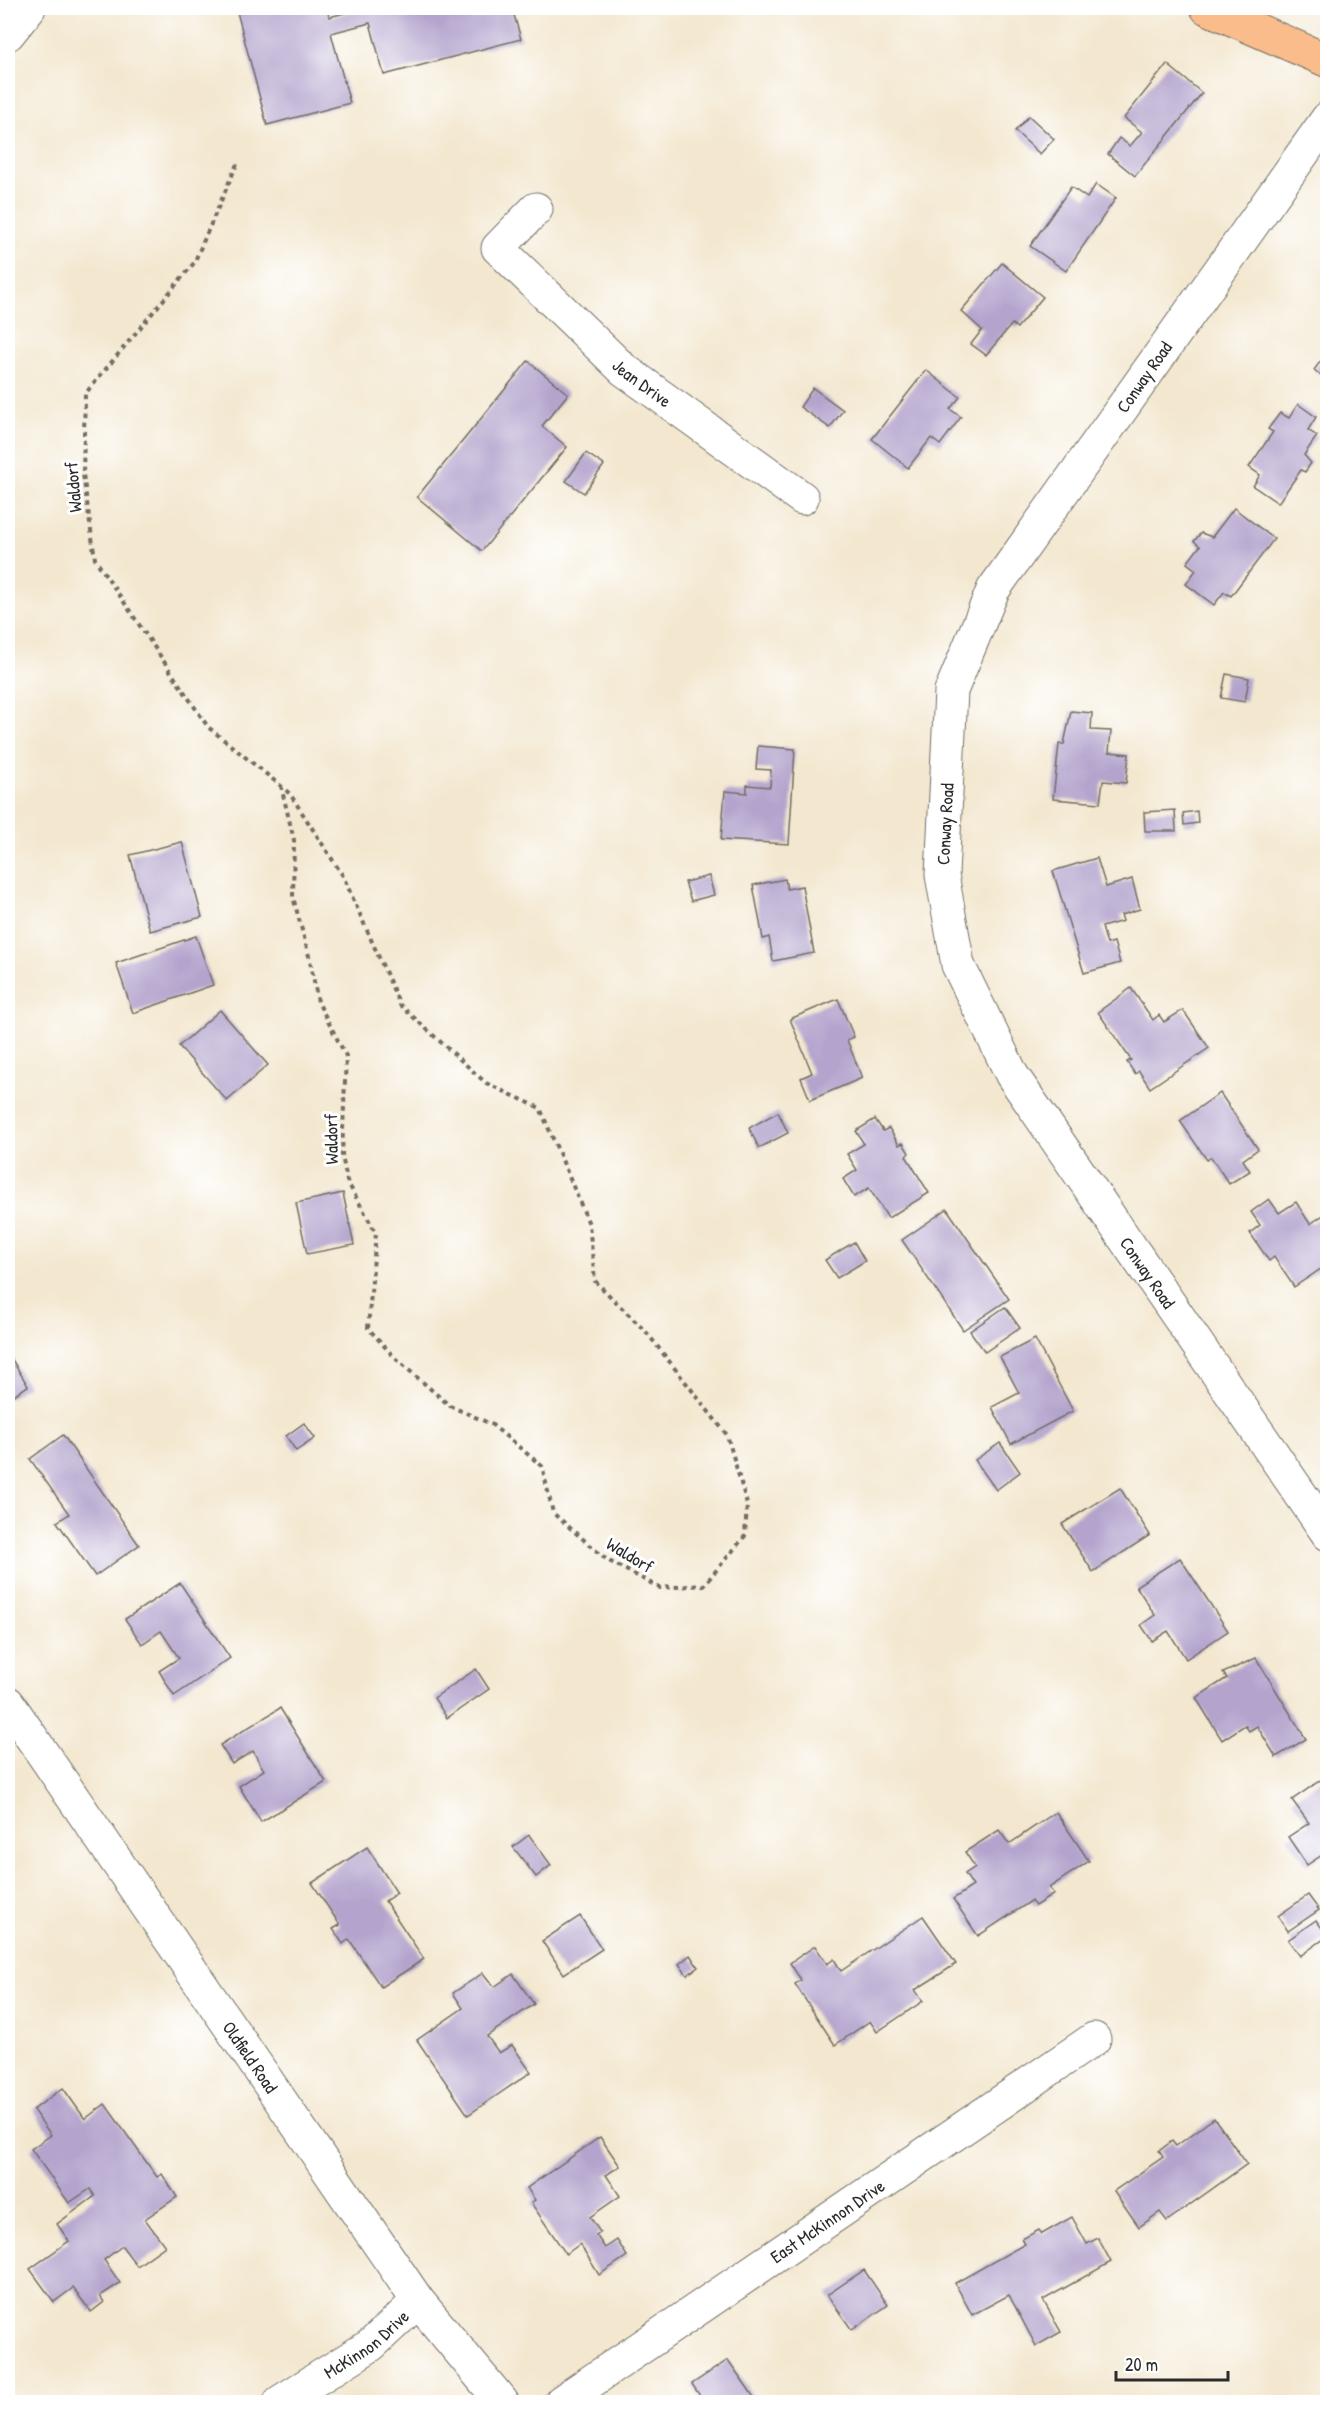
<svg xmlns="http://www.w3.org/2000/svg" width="1335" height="2410" viewBox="0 0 1335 2410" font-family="'Patrick Hand',sans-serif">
<rect width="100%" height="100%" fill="#fff"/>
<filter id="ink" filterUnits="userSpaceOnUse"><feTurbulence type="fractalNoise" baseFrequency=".0167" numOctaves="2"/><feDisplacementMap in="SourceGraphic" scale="12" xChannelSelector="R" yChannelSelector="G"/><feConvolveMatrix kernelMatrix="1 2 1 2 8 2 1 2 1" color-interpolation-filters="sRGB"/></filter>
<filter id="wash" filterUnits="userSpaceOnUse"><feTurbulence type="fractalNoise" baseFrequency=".008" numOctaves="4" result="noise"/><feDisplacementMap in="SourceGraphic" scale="24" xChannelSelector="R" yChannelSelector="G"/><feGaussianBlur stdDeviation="1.35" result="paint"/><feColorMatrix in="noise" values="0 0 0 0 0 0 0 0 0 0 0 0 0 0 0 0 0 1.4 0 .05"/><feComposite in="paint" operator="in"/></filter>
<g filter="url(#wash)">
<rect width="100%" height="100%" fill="#f3e7cf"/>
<g id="blocks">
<g fill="#b4a4cd">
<path d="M 236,8 L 327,8 L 329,17 L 364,8 L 512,8 L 521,39 L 384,75 L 370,23 L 331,33 L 350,103 L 267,125 Z"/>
<path d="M 1167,64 L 1202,93 L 1135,176 L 1108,154 L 1119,138 L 1130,146 L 1142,132 L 1124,118 Z"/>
<path d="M 1029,116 L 1054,139 L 1040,154 L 1015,131 Z"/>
<path d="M 1096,184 L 1116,198 L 1066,271 L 1030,246 L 1071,187 L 1087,198 Z"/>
<path d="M 1002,263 L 1043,297 L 1017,328 L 1012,324 L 986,355 L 971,344 L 982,330 L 961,311 Z"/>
<path d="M 1328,351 L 1328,380 L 1314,370 Z"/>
<path d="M 528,361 L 568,394 L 542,426 L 567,447 L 482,551 L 417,497 Z"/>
<path d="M 926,370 L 960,397 L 950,409 L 961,417 L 940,445 L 931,438 L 908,468 L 872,439 Z"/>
<path d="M 813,388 L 843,410 L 830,428 L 800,407 Z"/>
<path d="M 1298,404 L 1316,417 L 1308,430 L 1317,436 L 1304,455 L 1311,463 L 1305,472 L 1301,470 L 1278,503 L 1253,486 L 1260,475 L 1249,467 L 1273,432 L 1268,429 L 1280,413 L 1289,418 Z"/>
<path d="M 586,453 L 604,465 L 584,493 L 566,481 Z"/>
<path d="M 1234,508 L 1274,539 L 1231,596 L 1224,592 L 1214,605 L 1186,584 L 1196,570 L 1187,563 L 1200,546 L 1194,541 L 1201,533 L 1212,537 Z"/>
<path d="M 1226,674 L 1249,678 L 1245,702 L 1221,698 Z"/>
<path d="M 1071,711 L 1092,713 L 1091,730 L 1111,731 L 1109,752 L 1129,754 L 1126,783 L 1103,781 L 1100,803 L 1053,799 L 1059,744 L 1064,744 Z"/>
<path d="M 758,746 L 795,749 L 789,844 L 721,840 L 725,791 L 747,793 L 747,785 L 770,787 L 771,770 L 756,769 Z"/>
<path d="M 1175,810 L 1176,831 L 1145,831 L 1144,812 Z"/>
<path d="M 1197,811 L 1198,823 L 1184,825 L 1183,813 Z"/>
<path d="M 182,842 L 202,917 L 150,931 L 130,855 Z"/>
<path d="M 1097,858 L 1106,887 L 1132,879 L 1140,909 L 1121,915 L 1123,921 L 1102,927 L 1107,944 L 1114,942 L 1120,963 L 1084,973 L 1053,871 Z"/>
<path d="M 709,876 L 714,895 L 691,901 L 685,882 Z"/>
<path d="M 785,879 L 787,889 L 802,886 L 814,953 L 773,961 L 769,937 L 763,939 L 753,885 Z"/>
<path d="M 196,936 L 213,985 L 133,1013 L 116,963 Z"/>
<path d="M 1131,988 L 1153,1020 L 1159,1015 L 1164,1022 L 1183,1010 L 1209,1048 L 1150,1088 L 1139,1071 L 1135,1074 L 1127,1062 L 1131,1060 L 1098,1012 Z"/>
<path d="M 838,999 L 854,1037 L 847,1040 L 862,1078 L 810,1100 L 801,1078 L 812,1073 L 790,1019 Z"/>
<path d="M 220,1010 L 268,1065 L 227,1101 L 179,1046 Z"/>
<path d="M 1220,1093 L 1258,1149 L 1243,1160 L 1250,1171 L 1229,1184 L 1211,1157 L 1207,1160 L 1180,1121 Z"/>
<path d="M 778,1112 L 788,1133 L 759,1148 L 749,1128 Z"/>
<path d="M 875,1119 L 883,1131 L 889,1128 L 899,1145 L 903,1143 L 909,1153 L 906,1156 L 929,1193 L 888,1218 L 869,1188 L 854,1197 L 843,1179 L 857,1170 L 847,1154 L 864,1144 L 856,1131 Z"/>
<path d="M 343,1193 L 354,1245 L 307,1254 L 296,1203 Z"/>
<path d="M 1269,1199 L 1279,1213 L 1296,1202 L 1310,1224 L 1328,1212 L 1328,1264 L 1294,1287 L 1274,1257 L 1269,1261 L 1250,1233 L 1260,1225 L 1251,1212 Z"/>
<path d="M 947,1209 L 1009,1299 L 963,1330 L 902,1240 Z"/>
<path d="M 854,1242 L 865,1261 L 837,1278 L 825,1260 Z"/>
<path d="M 1005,1307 L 1020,1328 L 985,1352 L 970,1331 Z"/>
<path d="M 1035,1339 L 1073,1411 L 1011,1444 L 992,1407 L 1019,1393 L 1000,1357 Z"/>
<path d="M 8,1353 L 28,1386 L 8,1399 Z"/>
<path d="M 304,1423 L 315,1438 L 296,1451 L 286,1436 Z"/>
<path d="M 63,1435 L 139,1545 L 95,1576 L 57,1522 L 69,1514 L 30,1459 Z"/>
<path d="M 1000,1443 L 1020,1472 L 996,1490 L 975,1460 Z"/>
<path d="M 1120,1488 L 1150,1535 L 1093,1572 L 1062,1524 Z"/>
<path d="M 1180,1558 L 1228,1631 L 1186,1659 L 1168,1631 L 1152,1641 L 1141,1625 L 1155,1615 L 1136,1586 Z"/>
<path d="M 180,1583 L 230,1658 L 174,1696 L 159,1671 L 179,1658 L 161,1631 L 142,1644 L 125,1619 Z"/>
<path d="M 1256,1658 L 1306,1739 L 1276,1757 L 1257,1726 L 1249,1731 L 1245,1725 L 1222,1740 L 1196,1698 L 1227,1678 L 1223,1673 Z"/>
<path d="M 476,1669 L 489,1689 L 447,1718 L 434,1698 Z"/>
<path d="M 280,1708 L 326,1782 L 261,1822 L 239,1786 L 264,1770 L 253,1751 L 232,1764 L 220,1745 Z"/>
<path d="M 1328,1775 L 1328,1851 L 1307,1865 L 1288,1837 L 1309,1823 L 1292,1800 Z"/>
<path d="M 1056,1812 L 1089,1861 L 1049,1888 L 1054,1894 L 1035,1906 L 1031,1901 L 978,1936 L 953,1899 L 973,1886 L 965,1874 L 975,1867 L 965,1852 L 999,1830 L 1009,1844 Z"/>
<path d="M 529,1835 L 551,1865 L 536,1877 L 513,1847 Z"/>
<path d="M 367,1847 L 397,1893 L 385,1901 L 424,1959 L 381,1987 L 349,1939 L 343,1944 L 333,1929 L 340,1925 L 312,1883 Z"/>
<path d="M 1308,1895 L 1319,1910 L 1288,1931 L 1278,1916 Z"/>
<path d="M 580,1916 L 602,1949 L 564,1974 L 542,1941 Z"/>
<path d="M 923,1916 L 956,1964 L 915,1990 L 923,2001 L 877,2032 L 870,2021 L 835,2045 L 795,1984 L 801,1980 L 790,1963 L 815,1946 L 827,1964 L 834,1959 L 841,1971 Z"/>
<path d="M 1316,1920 L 1328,1936 L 1300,1956 L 1288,1940 Z"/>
<path d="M 690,1955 L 698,1967 L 687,1975 L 679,1964 Z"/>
<path d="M 483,1973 L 494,1987 L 513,1974 L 534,2004 L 487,2036 L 499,2053 L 512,2045 L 531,2072 L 468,2115 L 417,2040 L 463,2008 L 453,1993 Z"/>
<path d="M 63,2088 L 85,2119 L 105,2104 L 157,2177 L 162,2174 L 177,2197 L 145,2219 L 165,2246 L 137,2266 L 122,2246 L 104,2260 L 120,2283 L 100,2296 L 104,2302 L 91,2312 L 73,2288 L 54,2302 L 30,2269 L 69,2241 L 57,2224 L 95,2196 L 90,2189 L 69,2203 L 31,2149 L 51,2135 L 33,2110 Z"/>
<path d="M 1214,2118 L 1247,2164 L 1167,2221 L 1160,2212 L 1139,2227 L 1114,2191 L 1163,2157 L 1159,2151 L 1172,2141 L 1176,2146 Z"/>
<path d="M 600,2137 L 620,2166 L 606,2175 L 620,2196 L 590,2217 L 600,2232 L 596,2235 L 605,2248 L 617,2240 L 627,2256 L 599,2275 L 580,2244 L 566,2254 L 531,2203 L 535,2200 L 527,2188 Z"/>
<path d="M 1072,2217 L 1087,2244 L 1098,2238 L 1111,2262 L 1043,2300 L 1061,2332 L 1036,2346 L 1009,2295 L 972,2315 L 955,2283 L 1025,2244 L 1022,2239 L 1039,2230 L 1042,2234 Z"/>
<path d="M 864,2270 L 888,2305 L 852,2330 L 827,2295 Z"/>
<path d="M 728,2360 L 747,2387 L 757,2402 L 704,2402 L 692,2384 Z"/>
</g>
</g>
</g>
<g filter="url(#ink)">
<use href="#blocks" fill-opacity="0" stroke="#716d64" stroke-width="1.5"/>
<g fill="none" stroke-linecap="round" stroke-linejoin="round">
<g stroke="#716d64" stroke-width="35">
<g id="minor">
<path d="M 8,34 L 29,8"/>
<path id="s1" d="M 1328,118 L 993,590 L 951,691 L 942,875 L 958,965 L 1012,1075 L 1328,1534"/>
<path id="s2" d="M 536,209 L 498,248 L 623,369 L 802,498"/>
<path id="s3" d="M 8,1703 L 418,2301 L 502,2402"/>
<path id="s4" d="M 280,2402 L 371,2345 L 418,2301"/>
<path id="s5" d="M 561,2402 L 1094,2039"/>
</g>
</g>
<g stroke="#716d64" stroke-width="35">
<path id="major" d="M 1207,8 L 1328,61"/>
</g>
<g stroke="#716d64" stroke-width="4" stroke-dasharray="4.5 4.5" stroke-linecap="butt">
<path d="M 1323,8 L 1328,9"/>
<path d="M 237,164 L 194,263 L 85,394 L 83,474 L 95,559 L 208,727 L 281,786 L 290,794 L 343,876 L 400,1005 L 486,1083 L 540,1108 L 589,1224 L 595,1281 L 647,1333 L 727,1435 L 747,1504 L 745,1536 L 704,1585 L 660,1588 L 607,1560 L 553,1513 L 542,1466 L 491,1424 L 450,1406 L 395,1358 L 368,1328 L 376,1233 L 347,1181 L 342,1155 L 346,1056 L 318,1002 L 309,956 L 293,897 L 294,840 L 281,786"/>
</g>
<use href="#minor" stroke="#fff" stroke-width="33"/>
<use href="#major" stroke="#fabc8b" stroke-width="33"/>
</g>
</g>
<g text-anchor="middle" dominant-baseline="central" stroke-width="6" stroke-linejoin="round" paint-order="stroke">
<g font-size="18" fill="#2b2b2b" stroke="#fff">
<text transform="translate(1144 377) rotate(-55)">Conway Road</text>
<text stroke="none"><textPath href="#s2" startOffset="252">Jean Drive</textPath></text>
<text transform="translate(73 487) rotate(-95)">Waldorf</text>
<text transform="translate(945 824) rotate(-87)">Conway Road</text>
<text transform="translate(331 1139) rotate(-91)">Waldorf</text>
<text stroke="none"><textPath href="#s1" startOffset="1326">Conway Road</textPath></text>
<text transform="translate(630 1555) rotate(31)">Waldorf</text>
<text stroke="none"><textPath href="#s3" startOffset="429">Oldfield Road</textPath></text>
<text stroke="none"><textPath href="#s5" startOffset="322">East McKinnon Drive</textPath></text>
<text stroke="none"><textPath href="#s4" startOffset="104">McKinnon Drive</textPath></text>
</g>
</g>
<rect width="1335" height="2410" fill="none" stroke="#fff" stroke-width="30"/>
<path d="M1116 2371v9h112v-9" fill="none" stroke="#2b2b2b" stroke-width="3"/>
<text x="1125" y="2371" font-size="18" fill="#2b2b2b" stroke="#ffffff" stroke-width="4.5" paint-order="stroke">20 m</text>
</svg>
